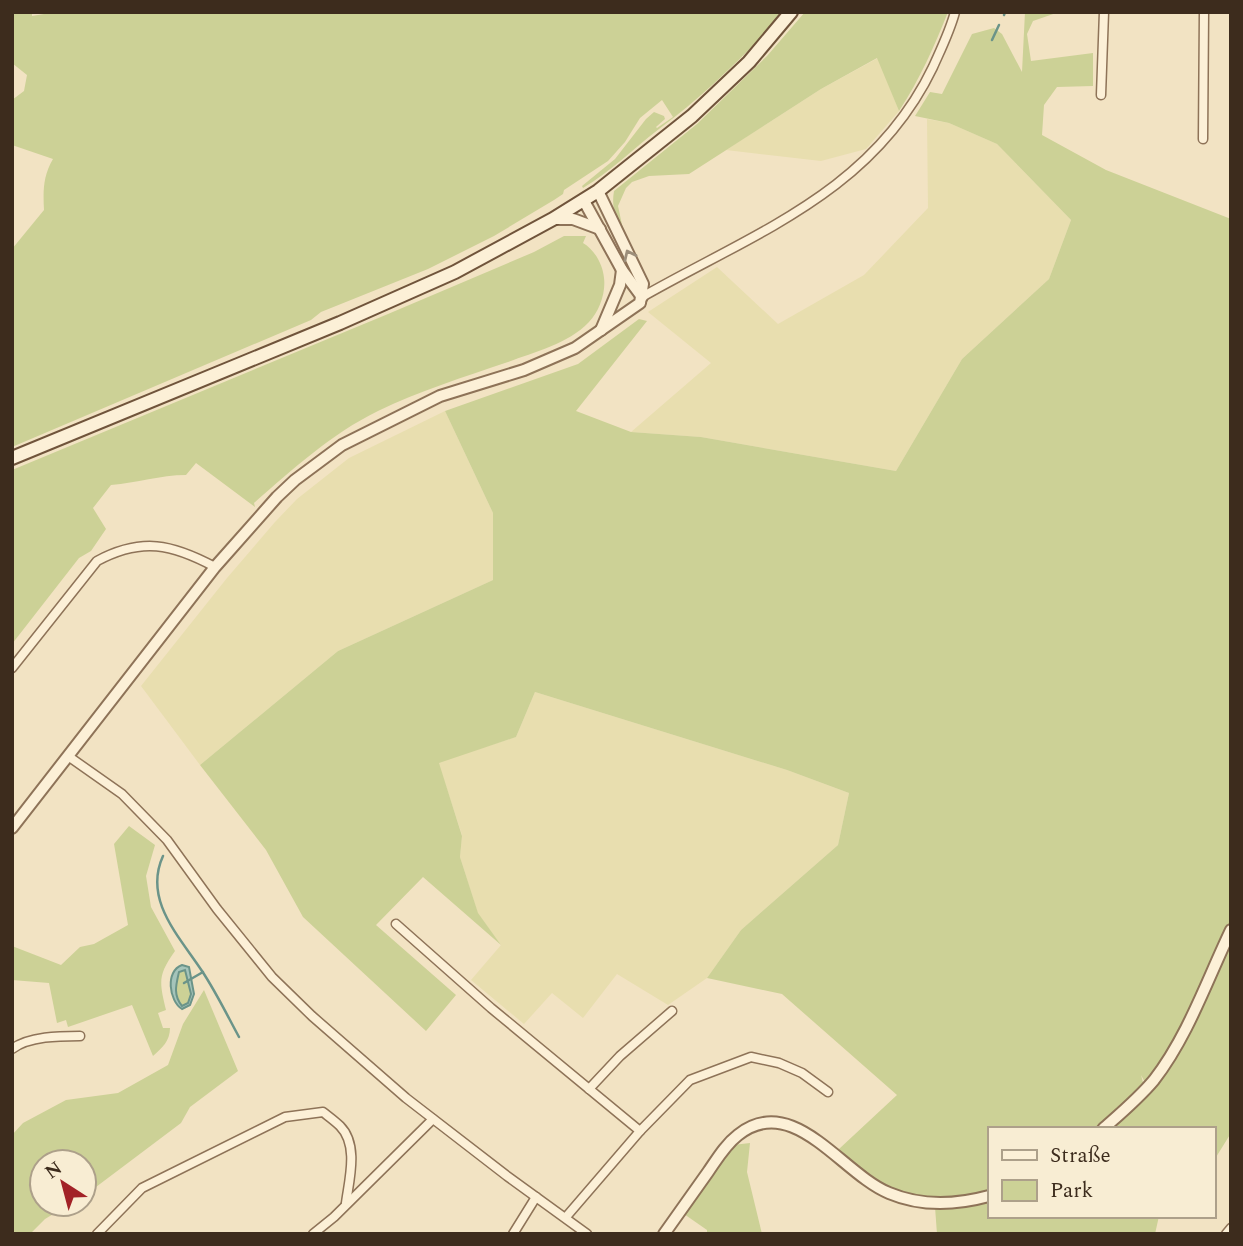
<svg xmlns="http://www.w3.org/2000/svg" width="1243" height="1246" viewBox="0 0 1243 1246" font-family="Spectral,serif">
<rect width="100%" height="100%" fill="#f2e3c3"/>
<g fill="#e8deaf">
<path d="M 878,58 L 899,111 L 866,149 L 821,161 L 726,150 L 821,89 Z"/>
<path d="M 927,119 L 949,123 L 997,144 L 1071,220 L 1049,279 L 962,359 L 896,471 L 701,437 L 631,432 L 711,363 L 648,312 L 717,267 L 778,324 L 864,275 L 928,208 Z"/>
<path d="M 445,411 L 493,513 L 493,580 L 338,651 L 200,765 L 141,686 L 227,578 L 275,522 L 297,499 L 349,458 Z"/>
<path d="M 535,692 L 787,770 L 849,793 L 838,845 L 741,930 L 707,978 L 668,1005 L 617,974 L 583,1018 L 552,993 L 524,1024 L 471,980 L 501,945 L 478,914 L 460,857 L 462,835 L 438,762 L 516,737 Z"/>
</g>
<g fill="#ccd196">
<path d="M 12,12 L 32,12 L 32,16 L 56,12 L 785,12 C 746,54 705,95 659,129 C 633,149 611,171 583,188 L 582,186 L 615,159 L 646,119 L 654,112 L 664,116 L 665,119 L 656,127 L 657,128 L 673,117 L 662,100 L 640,118 L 625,142 L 608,161 L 564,190 L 563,194 L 554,200 L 494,236 L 428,269 L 321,312 L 311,320 L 12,447 L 12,249 L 44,210 C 43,191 43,176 53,159 L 12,145 L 12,100 L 24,91 L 27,75 L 12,63 Z"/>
<path d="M 805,12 L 948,12 C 934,47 920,79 899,111 L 877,58 L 821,89 L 689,174 L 649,176 L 632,182 L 626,188 L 618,206 L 624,234 C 616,219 611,208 614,191 L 697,124 L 767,56 Z"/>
<path d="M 1025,12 L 1059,12 L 1033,21 L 1027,34 L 1031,61 L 1093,53 L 1093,86 L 1057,87 L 1044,105 L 1042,135 L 1106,170 L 1231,219 L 1231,922 L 1177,1038 L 1147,1086 L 1141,1075 L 1144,1086 L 1098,1129 L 989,1129 L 989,1192 C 949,1202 911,1205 873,1184 C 860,1177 849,1160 839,1149 L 897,1095 L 782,994 L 707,978 L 741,930 L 838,845 L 849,793 L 787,770 L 535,692 L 516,737 L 439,763 L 462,836 L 460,857 L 478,913 L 501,945 L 423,877 L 376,925 L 456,995 L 426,1031 L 303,917 L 266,850 L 200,765 L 338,651 L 493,580 L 493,513 L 445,411 L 578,364 L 639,319 L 647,321 L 576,411 L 631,432 L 701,437 L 896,471 L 962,359 L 1049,279 L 1071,220 L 997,144 L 949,123 L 915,116 L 930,92 L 942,94 L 972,34 L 994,28 L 1002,34 L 1022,72 Z"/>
<path d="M 564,236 L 586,236 L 583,243 C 595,250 603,265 604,278 C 606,293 599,312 589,322 C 568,344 534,352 508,362 C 464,377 419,391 378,411 C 331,434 293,469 254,503 L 255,507 L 196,463 L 186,475 C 160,475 137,483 111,485 L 93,508 L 106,529 L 91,551 L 79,558 L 12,644 L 12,470 L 388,314 L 534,252 Z"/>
<path d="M 129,826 L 155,845 L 146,876 L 151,907 L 175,951 C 158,975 159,981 166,1010 L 158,1013 L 163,1028 L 170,1028 C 170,1041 162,1048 153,1056 L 132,1005 L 68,1027 L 66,1020 L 57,1023 L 49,983 L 12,980 L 12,946 L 61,965 L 80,947 L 94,944 L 128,925 L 114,844 Z"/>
<path d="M 1231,940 L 1231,1133 L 1213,1162 L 1213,1129 L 1107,1129 L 1150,1091 Z"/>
<path d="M 185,970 L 191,994 L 188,1003 L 182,1006 C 173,995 176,985 179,972 Z"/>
<path d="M 204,990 L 238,1071 L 190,1107 L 181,1123 L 84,1196 L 84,1162 L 42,1162 L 42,1204 L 70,1204 L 45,1219 L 30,1234 L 12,1234 L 12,1135 L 23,1123 L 66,1100 L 118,1093 L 168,1065 L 183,1024 Z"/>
<path d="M 750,1143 L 747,1172 L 762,1234 L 707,1234 L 707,1230 L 684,1214 L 733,1145 Z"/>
<path d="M 989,1196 L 989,1216 L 1159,1216 L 1155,1234 L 937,1234 L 935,1207 Z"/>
</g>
<path fill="#a5c4ba" stroke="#6b9489" stroke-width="2" fill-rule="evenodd" d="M 182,965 L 189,967 L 194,994 L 190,1005 L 182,1009 C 169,1001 165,971 182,965 ZM 185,970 L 191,994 L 188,1003 L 182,1006 C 173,995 176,985 179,972 Z"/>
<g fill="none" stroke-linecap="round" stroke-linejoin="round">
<g stroke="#6b9489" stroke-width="2.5">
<path d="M 1004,15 L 1005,12"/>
<path d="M 992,40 L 999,25"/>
<path d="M 163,856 C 143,900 179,936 202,971 C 216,992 227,1015 239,1037"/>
<path d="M 184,983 L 203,972"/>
</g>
<g stroke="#8e7358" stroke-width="11">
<g id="minor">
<path d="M 1101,95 L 1104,12"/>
<path d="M 1203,139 L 1204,12"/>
<path d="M 642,297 C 756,232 873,192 933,67 C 941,49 950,31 955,12"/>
<path d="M 12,668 L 97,561 C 142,537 172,544 215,567"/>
<path d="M 68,756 L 122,794 L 167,840 L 217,909 L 272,977 L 312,1016 L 406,1098 L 507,1176 L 587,1234"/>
<path d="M 396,924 L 491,1008 L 640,1131"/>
<path d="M 12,1049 C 29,1036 60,1036 80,1036"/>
<path d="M 589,1089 L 620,1056 L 672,1011"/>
<path d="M 566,1217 L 640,1131 L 690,1080 L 751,1057 L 779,1063 L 802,1073 L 828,1092"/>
<path d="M 97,1234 L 142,1188 L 285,1117 L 323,1112 C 328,1116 335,1121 340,1126 C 359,1145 349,1180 346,1203"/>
<path d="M 313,1234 L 334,1217 L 433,1119"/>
<path d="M 513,1234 L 536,1197"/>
<path d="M 1226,1234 L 1231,1228"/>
</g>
</g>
<g stroke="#8e7358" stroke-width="14">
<g id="tertiary">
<path d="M 584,201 L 622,270 L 642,297"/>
<path d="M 553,219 L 573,219 L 600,229"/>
<path d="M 601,330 L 620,285 L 622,270"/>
<path d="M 12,828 L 215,567 L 277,497 L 295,480 L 342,445 L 440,396 L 524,370 L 575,348 L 640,303 L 643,284 L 598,191"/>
<path d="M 1103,1129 C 1121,1113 1139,1098 1154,1080 C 1188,1036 1207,980 1231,930"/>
<path d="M 664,1234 C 679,1213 693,1193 708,1172 C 717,1159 725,1145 738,1135 C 793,1091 842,1174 889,1193 C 922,1207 956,1205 989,1196"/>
</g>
</g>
<g stroke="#70543b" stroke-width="16">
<path id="secondary" d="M 12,458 L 340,323 L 455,272 L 553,219 L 598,191 L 692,116 L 749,62 L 791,12"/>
</g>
<use href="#minor" stroke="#fcf0d7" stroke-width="8"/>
<use href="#tertiary" stroke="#fcf0d7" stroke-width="10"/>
<use href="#secondary" stroke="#fcf0d7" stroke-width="12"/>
</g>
<defs><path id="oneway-chevron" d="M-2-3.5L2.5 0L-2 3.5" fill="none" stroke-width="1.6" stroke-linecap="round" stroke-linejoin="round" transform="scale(1.75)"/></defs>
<use stroke="#9c8e7a" href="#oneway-chevron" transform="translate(629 255) rotate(-115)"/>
<rect width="1243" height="1246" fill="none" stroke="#3d2c1d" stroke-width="28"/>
<rect x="988" y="1127" width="228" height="91" fill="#f8edd3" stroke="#ada08a" stroke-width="2"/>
<rect x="1002" y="1150" width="35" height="10" fill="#fcf0d7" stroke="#ada08a" stroke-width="2"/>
<text x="1050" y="1162" font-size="21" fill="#3d2c1d">Straße</text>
<rect x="1002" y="1180" width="35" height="21" fill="#ccd196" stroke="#ada08a" stroke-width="2"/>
<text x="1050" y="1197" font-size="21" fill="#3d2c1d">Park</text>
<g transform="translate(63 1183) rotate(324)"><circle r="33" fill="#f8edd3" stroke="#ada08a" stroke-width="2"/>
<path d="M0-5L12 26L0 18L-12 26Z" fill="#a22227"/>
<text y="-10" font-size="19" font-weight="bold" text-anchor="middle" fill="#3d2c1d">N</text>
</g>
</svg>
